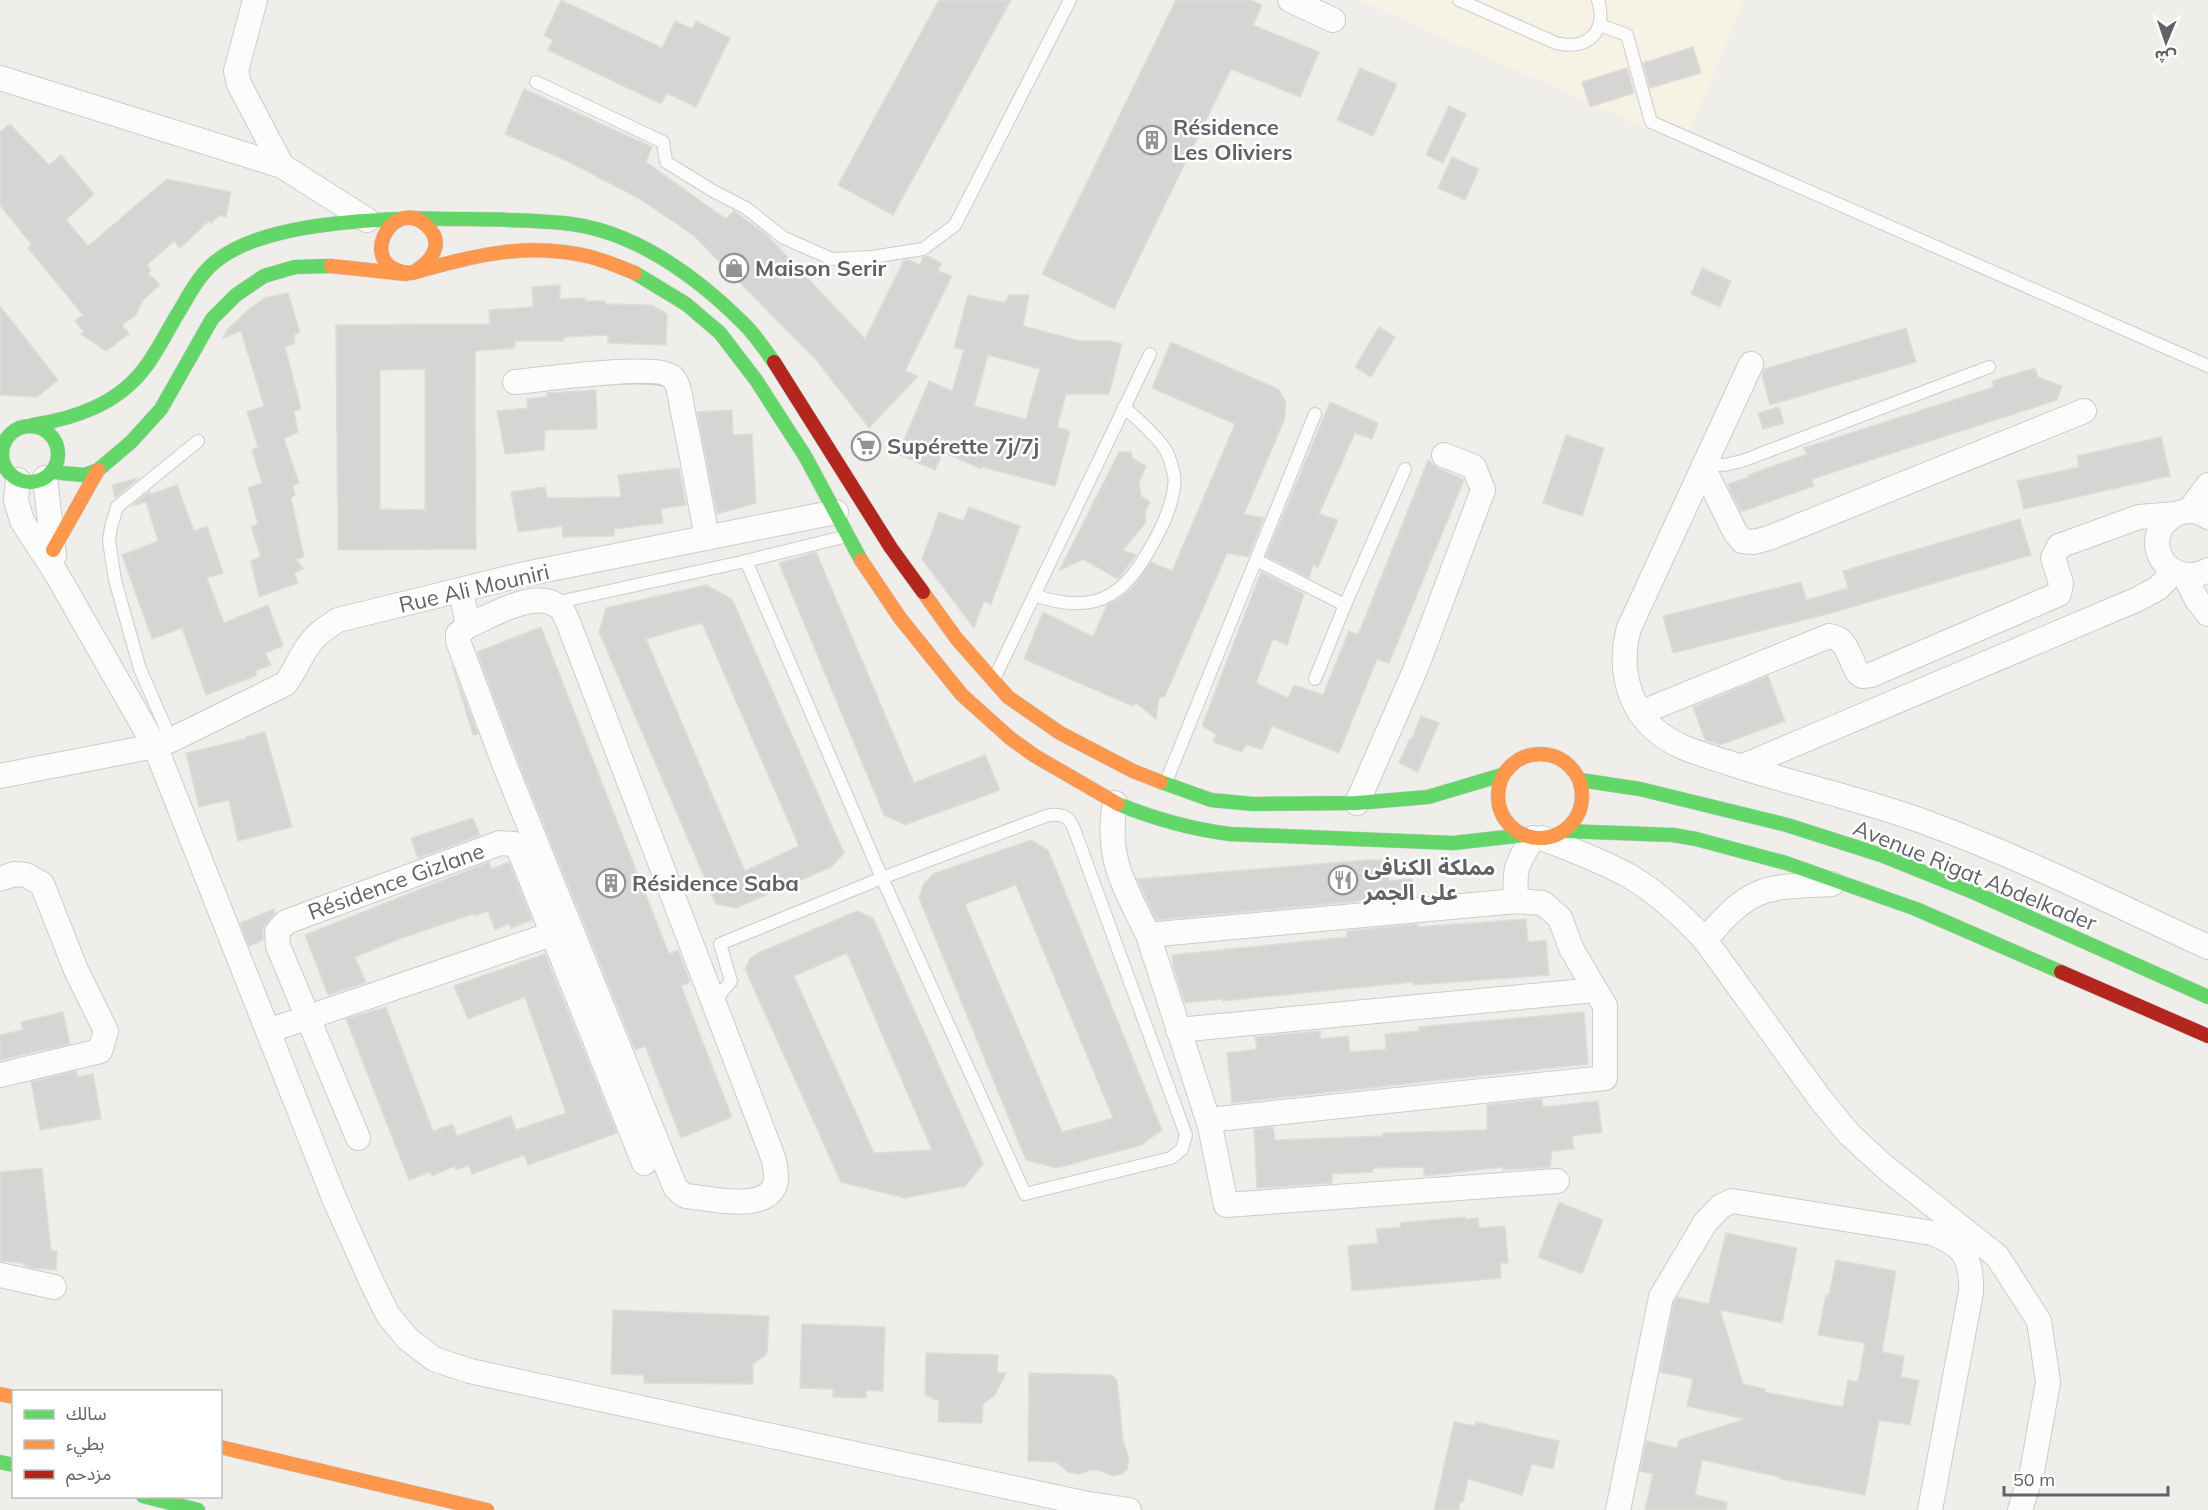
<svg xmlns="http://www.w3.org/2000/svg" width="2208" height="1510" viewBox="0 0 2208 1510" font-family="Mulish,'Noto Sans Arabic',sans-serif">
<rect width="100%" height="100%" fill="#efeeea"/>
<path fill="#f7f3e4" d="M 1359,0 L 1744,0 L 1699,108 L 1681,144 Z"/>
<g fill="#d6d5d3" stroke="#deddd9" stroke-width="1.5" fill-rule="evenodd">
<path d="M 561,0 L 662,48 L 675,21 L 692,29 L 696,21 L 730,38 L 696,107 L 667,93 L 661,104 L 548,50 L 553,40 L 544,36 Z"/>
<path d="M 939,0 L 1011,0 L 893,215 L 838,185 Z"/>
<path d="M 1176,0 L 1251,0 L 1262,5 L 1253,25 L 1319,52 L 1300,97 L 1231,69 L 1114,309 L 1042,274 Z"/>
<path d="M 1693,47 L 1701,73 L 1650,88 L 1643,63 Z"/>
<path d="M 1360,68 L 1397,84 L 1373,136 L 1337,120 Z"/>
<path d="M 1627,68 L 1634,93 L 1590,107 L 1582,82 Z"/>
<path d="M 524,89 L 652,147 L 646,162 L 726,219 L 734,211 L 767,235 L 865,339 L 904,260 L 909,260 L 920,265 L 923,257 L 928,256 L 941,263 L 938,271 L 952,276 L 905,371 L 918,376 L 869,428 L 817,361 L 693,235 L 640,199 L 567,161 L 505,134 Z"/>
<path d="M 1449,106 L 1466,114 L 1443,163 L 1426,155 Z"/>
<path d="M 10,124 L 49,165 L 61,155 L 94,194 L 66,220 L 88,246 L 167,179 L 231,192 L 226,217 L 219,216 L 211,223 L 209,221 L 180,248 L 174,241 L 147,265 L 151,270 L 148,273 L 160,285 L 143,300 L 136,315 L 122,325 L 129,334 L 106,351 L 81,334 L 84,332 L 75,321 L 83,315 L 28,248 L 32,245 L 0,205 L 0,132 Z"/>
<path d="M 1452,157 L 1479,169 L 1465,200 L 1438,188 Z"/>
<path d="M 1702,268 L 1731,281 L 1720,307 L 1691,294 Z"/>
<path d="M 560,285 L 560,299 L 585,298 L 585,301 L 605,301 L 605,304 L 652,305 L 667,314 L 666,345 L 608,343 L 608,335 L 564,337 L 564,341 L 515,341 L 515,348 L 475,351 L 476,549 L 338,550 L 336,325 L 490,324 L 489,310 L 533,307 L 532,287 ZM 425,369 L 425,510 L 380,509 L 380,370 Z"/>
<path d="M 288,293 L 300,332 L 294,335 L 295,343 L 285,347 L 301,409 L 294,411 L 298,432 L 284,439 L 299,483 L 293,486 L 295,495 L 291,498 L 304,557 L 296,559 L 303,569 L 294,573 L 298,583 L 259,597 L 251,561 L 261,557 L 251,527 L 258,524 L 248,488 L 262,483 L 252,450 L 258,447 L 247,412 L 264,406 L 241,331 L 223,338 L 227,330 L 248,310 L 265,298 Z"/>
<path d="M 968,295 L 1005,303 L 1009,295 L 1029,295 L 1023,326 L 1080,341 L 1111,341 L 1122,344 L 1109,394 L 1066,394 L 1057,427 L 1070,431 L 1055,486 L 982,467 L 981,469 L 943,452 L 935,470 L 898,454 L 929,381 L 952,391 L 964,350 L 954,348 ZM 988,355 L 1040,369 L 1026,419 L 974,406 Z"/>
<path d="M 0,306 L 58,380 L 37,397 L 0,395 Z"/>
<path d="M 1379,327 L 1395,337 L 1371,377 L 1355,367 Z"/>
<path d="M 1906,328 L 1916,362 L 1770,405 L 1762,375 L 1764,369 Z"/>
<path d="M 1171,342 L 1278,389 L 1286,402 L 1284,421 L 1244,514 L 1264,518 L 1248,557 L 1227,553 L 1165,696 L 1159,698 L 1156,719 L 1136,703 L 1132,706 L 1024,659 L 1043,612 L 1093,637 L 1107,605 L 1116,601 L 1131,589 L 1151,562 L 1172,571 L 1235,424 L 1152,388 Z"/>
<path d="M 2035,368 L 2038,377 L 2062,386 L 2057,400 L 1812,479 L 1814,486 L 1741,512 L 1731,492 L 1728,484 L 1749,477 L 1748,475 L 1807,454 L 1804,448 L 1994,387 L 1992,381 Z"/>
<path d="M 596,390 L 597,429 L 545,430 L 544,450 L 505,454 L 497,411 L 527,408 L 527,399 L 547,397 L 547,393 Z"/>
<path d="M 1330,402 L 1378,423 L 1372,439 L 1355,433 L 1319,514 L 1338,520 L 1318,568 L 1313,565 L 1309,578 L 1266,556 Z"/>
<path d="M 1779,407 L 1784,423 L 1763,429 L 1758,413 Z"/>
<path d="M 732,410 L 733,435 L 752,434 L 756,503 L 717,514 L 697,412 Z"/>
<path d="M 1566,435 L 1604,448 L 1582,516 L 1543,503 Z"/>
<path d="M 2161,437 L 2170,476 L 2024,509 L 2017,481 L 2079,467 L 2077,456 Z"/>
<path d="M 1119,452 L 1131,452 L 1132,458 L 1146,466 L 1139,482 L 1141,496 L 1150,502 L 1145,512 L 1146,522 L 1123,550 L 1136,555 L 1118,579 L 1083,559 L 1059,571 Z"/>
<path d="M 1428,460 L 1438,468 L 1464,480 L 1389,663 L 1377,659 L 1339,753 L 1272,726 L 1262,749 L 1246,745 L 1242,752 L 1213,742 L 1216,734 L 1202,726 L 1261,572 L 1304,594 L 1287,645 L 1273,639 L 1256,683 L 1288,698 L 1294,685 L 1323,695 L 1349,631 L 1358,635 Z"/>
<path d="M 679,468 L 686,505 L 661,509 L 663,523 L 614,529 L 614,536 L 563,537 L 562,526 L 518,532 L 511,492 L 545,487 L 547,498 L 621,497 L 618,475 Z"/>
<path d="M 139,478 L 115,498 L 112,485 Z"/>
<path d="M 177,485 L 194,531 L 207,526 L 223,573 L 207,578 L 224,623 L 268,605 L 283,646 L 265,653 L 271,665 L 255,671 L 257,675 L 206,695 L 182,628 L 152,639 L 122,555 L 158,541 L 146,502 L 131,506 L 150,491 L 151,494 Z"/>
<path d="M 969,507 L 1020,526 L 991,604 L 984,601 L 974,628 L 922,559 L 939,512 L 963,521 Z"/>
<path d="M 2020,519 L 2031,555 L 1824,615 L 1673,653 L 1663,616 L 1801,582 L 1806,600 L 1848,588 L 1843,571 Z"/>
<path d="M 816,552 L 914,783 L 985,755 L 1000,790 L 905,825 L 884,815 L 779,563 Z"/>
<path d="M 706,585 L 732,599 L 844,853 L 831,867 L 736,908 L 716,904 L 599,632 L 606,608 ZM 702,623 L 799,846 L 745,871 L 646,639 Z"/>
<path d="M 541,627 L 669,954 L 678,950 L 690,982 L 681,986 L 732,1117 L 681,1138 L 645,1046 L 635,1050 L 518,761 L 477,652 Z"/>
<path d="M 452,665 L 478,734 L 473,735 Z"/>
<path d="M 1768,676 L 1785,721 L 1720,745 L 1705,740 L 1693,707 Z"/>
<path d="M 1421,716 L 1439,723 L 1418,772 L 1399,763 L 1410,739 L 1412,739 Z"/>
<path d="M 265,732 L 292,827 L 238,841 L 229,800 L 199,807 L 186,753 L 246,739 L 246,737 Z"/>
<path d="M 473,818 L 480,835 L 418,858 L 411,838 Z"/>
<path d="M 1031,840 L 1048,850 L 1162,1130 L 1141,1145 L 1057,1168 L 1026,1160 L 919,898 L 923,885 L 933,874 ZM 1016,885 L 1113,1118 L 1062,1132 L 965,904 Z"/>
<path d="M 1366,860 L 1387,860 L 1389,881 L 1412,878 L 1414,896 L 1156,920 L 1137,879 Z"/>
<path d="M 489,862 L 491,869 L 509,862 L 532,920 L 511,928 L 509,923 L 495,930 L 488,911 L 474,916 L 473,914 L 399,939 L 355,957 L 366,982 L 328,995 L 305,935 Z"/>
<path d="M 274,909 L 275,913 L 263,928 L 263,940 L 249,946 L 240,923 Z"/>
<path d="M 857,911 L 873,918 L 983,1164 L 965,1186 L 905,1198 L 841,1182 L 745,969 L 750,959 L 758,953 ZM 847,953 L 932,1150 L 874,1153 L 794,976 Z"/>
<path d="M 1526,919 L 1528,942 L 1546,940 L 1549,975 L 1413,985 L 1413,982 L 1223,1001 L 1222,999 L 1185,1003 L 1173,965 L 1172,955 L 1347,937 L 1347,931 L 1418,924 L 1418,927 Z"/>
<path d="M 545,954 L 617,1133 L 528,1165 L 524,1155 L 472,1174 L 469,1165 L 456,1170 L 455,1166 L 432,1176 L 430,1172 L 409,1180 L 346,1019 L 386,1007 L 433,1131 L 453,1124 L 457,1136 L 511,1116 L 516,1130 L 566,1113 L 525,997 L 468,1019 L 454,986 Z"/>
<path d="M 63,1012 L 70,1044 L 0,1060 L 0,1035 L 23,1030 L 21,1022 Z"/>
<path d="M 1584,1012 L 1588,1064 L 1232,1103 L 1227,1053 L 1257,1049 L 1255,1037 L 1320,1031 L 1320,1039 L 1348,1036 L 1350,1052 L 1386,1049 L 1385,1034 L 1419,1031 L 1419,1027 Z"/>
<path d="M 76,1071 L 77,1077 L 93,1074 L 101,1119 L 40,1130 L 31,1082 Z"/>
<path d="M 1542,1099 L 1543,1107 L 1598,1101 L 1602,1132 L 1572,1136 L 1574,1149 L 1552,1151 L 1550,1167 L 1503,1170 L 1503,1167 L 1424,1176 L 1424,1167 L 1373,1168 L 1373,1172 L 1332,1174 L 1332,1183 L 1257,1188 L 1254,1129 L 1273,1127 L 1275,1140 L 1383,1136 L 1383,1133 L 1487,1130 L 1487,1105 Z"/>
<path d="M 42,1168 L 51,1250 L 57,1251 L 56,1270 L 33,1268 L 23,1265 L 23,1263 L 0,1261 L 0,1172 Z"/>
<path d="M 1559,1202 L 1603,1220 L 1582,1274 L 1538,1257 Z"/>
<path d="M 1465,1217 L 1465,1219 L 1478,1218 L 1479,1228 L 1505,1226 L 1508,1263 L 1500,1263 L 1501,1278 L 1352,1291 L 1348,1246 L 1378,1243 L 1376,1229 L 1401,1227 L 1400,1223 Z"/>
<path d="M 1726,1233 L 1797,1248 L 1782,1323 L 1720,1310 L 1743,1384 L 1765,1389 L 1764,1392 L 1843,1407 L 1848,1380 L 1858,1382 L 1865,1343 L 1818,1335 L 1826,1294 L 1829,1295 L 1836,1260 L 1896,1271 L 1882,1352 L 1904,1356 L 1901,1377 L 1919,1380 L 1910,1425 L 1879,1420 L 1865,1495 L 1780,1479 L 1780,1477 L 1702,1460 L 1695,1495 L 1727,1502 L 1726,1510 L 1645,1510 L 1653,1474 L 1640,1471 L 1646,1441 L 1677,1448 L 1679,1440 L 1745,1419 L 1687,1406 L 1693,1379 L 1660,1372 L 1674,1302 L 1677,1297 L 1709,1304 Z"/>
<path d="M 613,1310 L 769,1316 L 767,1352 L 765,1356 L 753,1364 L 753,1384 L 644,1383 L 644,1375 L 611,1374 Z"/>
<path d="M 802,1324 L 885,1327 L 883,1391 L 866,1390 L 866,1398 L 833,1397 L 833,1389 L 800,1388 Z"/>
<path d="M 926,1353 L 998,1355 L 997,1373 L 1006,1373 L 995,1395 L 983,1404 L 982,1423 L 938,1422 L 939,1401 L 925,1395 Z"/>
<path d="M 1029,1373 L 1112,1375 L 1117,1381 L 1123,1441 L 1129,1458 L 1127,1469 L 1122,1474 L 1113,1476 L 1098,1470 L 1091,1470 L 1079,1474 L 1068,1472 L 1056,1462 L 1028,1461 Z"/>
<path d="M 1454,1422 L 1475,1426 L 1476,1422 L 1559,1441 L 1553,1469 L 1532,1464 L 1522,1495 L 1468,1479 L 1463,1502 L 1460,1502 L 1459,1510 L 1434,1510 Z"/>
</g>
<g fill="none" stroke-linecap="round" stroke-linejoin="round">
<g stroke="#cbcccc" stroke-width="14">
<g id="lane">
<path d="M 1459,0 L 1556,43 C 1587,51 1608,32 1598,0"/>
<path d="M 1600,25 L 1627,35 L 1651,122 L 2208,366"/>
<path d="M 536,82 L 663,142 L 666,162 L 713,191 L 746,208 L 784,238 L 832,259 L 872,257 L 923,249 L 955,225 L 1070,0"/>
<path d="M 1704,464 L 1724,465 L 1742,461 L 1989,367"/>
<path d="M 1256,560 L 1345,605 L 1315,679"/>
<path d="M 1034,595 C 1103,619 1129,590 1159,532 C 1166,519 1177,490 1174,475 C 1172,468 1170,456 1165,449 C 1156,435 1137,419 1124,407"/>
<path d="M 554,603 L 746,561 L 847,536"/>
<path d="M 1345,605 L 1405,469"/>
<path d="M 994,679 L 1150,354"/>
<path d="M 171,740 L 140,669 L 115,580 L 109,541 L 111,527 L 117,507 L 198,441"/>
<path d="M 1166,782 L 1315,414"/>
<path d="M 714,1002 L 731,981 L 720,944 L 882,878 L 1046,816 C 1060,813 1069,815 1074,829 L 1186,1135 L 1182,1149 L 1171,1158 L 1025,1194 L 882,878 L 746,561"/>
</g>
</g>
<g stroke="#cbcccc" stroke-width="26">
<g id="street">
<path d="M 255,0 L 236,71 L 239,84 L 282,166"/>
<path d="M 1290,0 L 1333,20"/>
<path d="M 0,78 L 282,166 L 367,220"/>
<path d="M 1751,364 L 1629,628 C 1619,664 1626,702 1653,728 C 1673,747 1701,754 1726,762 C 1794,785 1864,799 1930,824 C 2025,859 2116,905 2208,947"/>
<path d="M 515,382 C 540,380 659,362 673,378 C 680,385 681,403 683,413 C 692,454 699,496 707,538"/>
<path d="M 1703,467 L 1735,532 L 1742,541 L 1754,542 L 1769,538 L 2084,411"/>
<path d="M 45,478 L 54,556"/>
<path d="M 18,480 L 16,500 L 22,521 L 56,573 L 155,746 L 334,1198 L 373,1285 L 388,1315 L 408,1339 L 434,1359 L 470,1371 L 1083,1503 L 1129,1510"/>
<path d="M 2189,511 L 2208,485"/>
<path d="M 2208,517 C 2197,510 2184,509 2173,516 C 2137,539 2168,591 2208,570"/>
<path d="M 2184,575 L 2197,600 L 2208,614"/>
<path d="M 461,591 L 468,626 L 458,634 L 458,641 L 505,766 L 675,1187 L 681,1193 L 686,1196 C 708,1198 762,1212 774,1187 C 778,1179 775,1168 774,1160 L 568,622 C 566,618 564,612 561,609 C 539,586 491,616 468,626"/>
<path d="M 1640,713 L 1829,636 C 1847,637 1850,660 1858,673 L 1862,676 L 1871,675 L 2059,594 L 2061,583 L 2053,558 L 2059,546 L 2139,517 L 2176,514"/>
<path d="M 1741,767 L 2138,599 L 2158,588 L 2174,572"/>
<path d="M 0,776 L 155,746 L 171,740 L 285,684 C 295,672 299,658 308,646 C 316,634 326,628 338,620 L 525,574 L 836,512"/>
<path d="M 1115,803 C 1105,858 1125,887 1148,935"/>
<path d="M 1357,803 L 1416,668 L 1483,490 L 1474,467 L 1444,455"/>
<path d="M 1542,838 C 1572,850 1603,861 1631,877 C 1659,894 1683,916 1705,940 L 1821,1100 L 1849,1134 L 1886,1168 L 1997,1256 L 2039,1321 L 2048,1382 L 2032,1472 L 2020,1510"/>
<path d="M 0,879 L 14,874 L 26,875 L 42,884 L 76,970 L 106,1031 L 100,1051 L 0,1075"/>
<path d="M 1516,901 C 1514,868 1516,865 1533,838"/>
<path d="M 1705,940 C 1751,885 1764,887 1832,884"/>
<path d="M 1178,1030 L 1595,990"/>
<path d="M 268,1031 L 552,934"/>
<path d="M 1208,1120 L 1605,1078 L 1605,1006 L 1571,948 L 1560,918 L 1543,903 L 1516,901 L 1148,935 L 1210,1126 L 1226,1205 L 1557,1181"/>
<path d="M 358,1138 L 278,946 L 277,932 L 286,922 L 500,843 L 514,844 L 518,847 L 644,1163"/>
<path d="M 0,1275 L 54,1287"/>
<path d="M 1618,1510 L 1661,1297 L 1705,1223 L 1721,1206 L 1732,1201 L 1932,1233 C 1965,1246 1972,1258 1971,1292 L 1930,1510"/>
</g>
</g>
<g stroke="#cacacb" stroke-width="15">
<g id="fast">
<path d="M 413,218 C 463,220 514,218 563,223 C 632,229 696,276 743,323 C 755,334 764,349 774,362"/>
<path d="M 635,273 L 686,304 L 720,333 L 756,380 L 805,456 L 861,560"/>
<path d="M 33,425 C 76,418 117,404 144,369 C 158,351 168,329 180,310 C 190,293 200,274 215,262 C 257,227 347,221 400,219"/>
<circle cx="30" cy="454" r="28"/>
<path d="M 51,472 L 84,475 L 98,470 L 131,442 L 161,409 L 212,319 L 236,295 L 264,276 L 295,267 L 331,266"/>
<path d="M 1580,780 L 1640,789 L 1787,825 L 1881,855 L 1973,892 L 2208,997"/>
<path d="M 1161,782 L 1211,800 L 1253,804 L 1357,803 L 1428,797 L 1502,775"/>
<path d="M 1118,804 C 1155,819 1190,829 1230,834 L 1453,843 L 1525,835"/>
<path d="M 1564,831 L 1673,835 L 1696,839 L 1786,863 L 1916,909 L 2061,972"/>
<path d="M 0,1462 L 14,1465"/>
<path d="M 143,1496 L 198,1510"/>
</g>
</g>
<g stroke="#cacacb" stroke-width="15">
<g id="slow">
<path d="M 331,266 L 406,274"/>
<path d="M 412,273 C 430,263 447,244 426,225 C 391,194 353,271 412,273 C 473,256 527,241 591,257 C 606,261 620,267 635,273"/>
<path d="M 53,550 L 98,470"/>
<path d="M 861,560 L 900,618 L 962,695 L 1010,738 L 1035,756 L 1118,804"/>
<path d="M 923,592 L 956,638 L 1008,697 L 1060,733 L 1133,771 L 1161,782"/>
<circle cx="1540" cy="796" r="42"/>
<path d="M 0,1394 L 14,1397"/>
<path d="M 220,1447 L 487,1510"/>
</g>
</g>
<g stroke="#cacacb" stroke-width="15">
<g id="jam">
<path d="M 774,362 L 891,548 L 923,592"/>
<path d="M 2061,972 L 2208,1036"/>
</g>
</g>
<use href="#lane" stroke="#fdfcfc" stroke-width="12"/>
<use href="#street" stroke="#fdfcfc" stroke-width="24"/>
<use href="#fast" stroke="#63d668" stroke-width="14"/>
<use href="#slow" stroke="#ff974d" stroke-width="14"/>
<use href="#jam" stroke="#b3261e" stroke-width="14"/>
</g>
<defs>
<g id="building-ring" transform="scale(1.5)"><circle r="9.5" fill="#fff" stroke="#919496" stroke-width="1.5"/><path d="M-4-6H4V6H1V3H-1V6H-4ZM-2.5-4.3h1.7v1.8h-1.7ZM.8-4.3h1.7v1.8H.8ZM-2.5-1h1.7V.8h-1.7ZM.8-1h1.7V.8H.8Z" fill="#919496"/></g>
<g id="shop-ring" transform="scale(1.5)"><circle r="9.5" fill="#fff" stroke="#919496" stroke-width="1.5"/><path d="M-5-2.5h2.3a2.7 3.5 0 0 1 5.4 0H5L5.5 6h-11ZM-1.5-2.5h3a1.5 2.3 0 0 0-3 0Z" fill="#919496"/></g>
<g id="supermarket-ring" transform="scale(1.5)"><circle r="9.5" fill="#fff" stroke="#919496" stroke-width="1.5"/><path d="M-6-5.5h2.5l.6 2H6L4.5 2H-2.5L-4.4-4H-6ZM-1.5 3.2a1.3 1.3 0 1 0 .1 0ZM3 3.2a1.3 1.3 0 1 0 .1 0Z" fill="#919496"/></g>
<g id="restaurant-ring" transform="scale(1.5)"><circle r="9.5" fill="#fff" stroke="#919496" stroke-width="1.5"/><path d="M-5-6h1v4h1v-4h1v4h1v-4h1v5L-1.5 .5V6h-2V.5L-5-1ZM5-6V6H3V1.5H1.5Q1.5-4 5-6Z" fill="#919496"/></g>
</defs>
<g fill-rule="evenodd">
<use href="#building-ring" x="1152" y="140"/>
<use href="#shop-ring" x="734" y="268"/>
<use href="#supermarket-ring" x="866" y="446"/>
<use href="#restaurant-ring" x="1343" y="880"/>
<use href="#building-ring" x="611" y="883"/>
</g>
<g text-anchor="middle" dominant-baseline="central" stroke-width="5" stroke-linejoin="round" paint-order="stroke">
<g font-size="22" font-weight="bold" fill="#5f6368" stroke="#fff" text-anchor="start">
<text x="1173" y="127">Résidence<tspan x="1173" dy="25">Les Oliviers</tspan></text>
<text x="755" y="268">Maison Serir</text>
<text x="887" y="446">Supérette 7j/7j</text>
<text x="1364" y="867">مملكة الكنافى<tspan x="1364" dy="25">على الجمر</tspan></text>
<text x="632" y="883">Résidence Saba</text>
</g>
<g font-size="22" fill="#5f6368" stroke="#fff">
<text transform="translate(474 588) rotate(-13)">Rue Ali Mouniri</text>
<text transform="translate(1975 875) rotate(22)">Avenue Rigat Abdelkader</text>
<text transform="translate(396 881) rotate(-20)">Résidence Gizlane</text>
</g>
</g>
<rect x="12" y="1390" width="210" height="108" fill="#ffffff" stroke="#bfc1c3" stroke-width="1.5"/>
<rect x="24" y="1410" width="30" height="9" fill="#63d668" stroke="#bfc1c3" stroke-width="1.5"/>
<text x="66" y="1420" font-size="18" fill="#5f6368">سالك</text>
<rect x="24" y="1440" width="30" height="9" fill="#ff974d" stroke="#bfc1c3" stroke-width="1.5"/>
<text x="66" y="1450" font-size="18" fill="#5f6368">بطيء</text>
<rect x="24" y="1470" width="30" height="9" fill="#b3261e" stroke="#bfc1c3" stroke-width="1.5"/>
<text x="66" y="1480" font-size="18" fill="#5f6368">مزدحم</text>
<g transform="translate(2166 42) rotate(182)" stroke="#ffffff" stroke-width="4.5" paint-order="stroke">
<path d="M0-4.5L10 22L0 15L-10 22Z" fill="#5f6368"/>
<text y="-9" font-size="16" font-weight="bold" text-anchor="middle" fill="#5f6368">ش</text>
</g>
<path d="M2004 1486v9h164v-9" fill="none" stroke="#5f6368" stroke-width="3"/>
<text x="2013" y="1486" font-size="18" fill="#5f6368" stroke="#ffffff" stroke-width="4.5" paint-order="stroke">50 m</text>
</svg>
